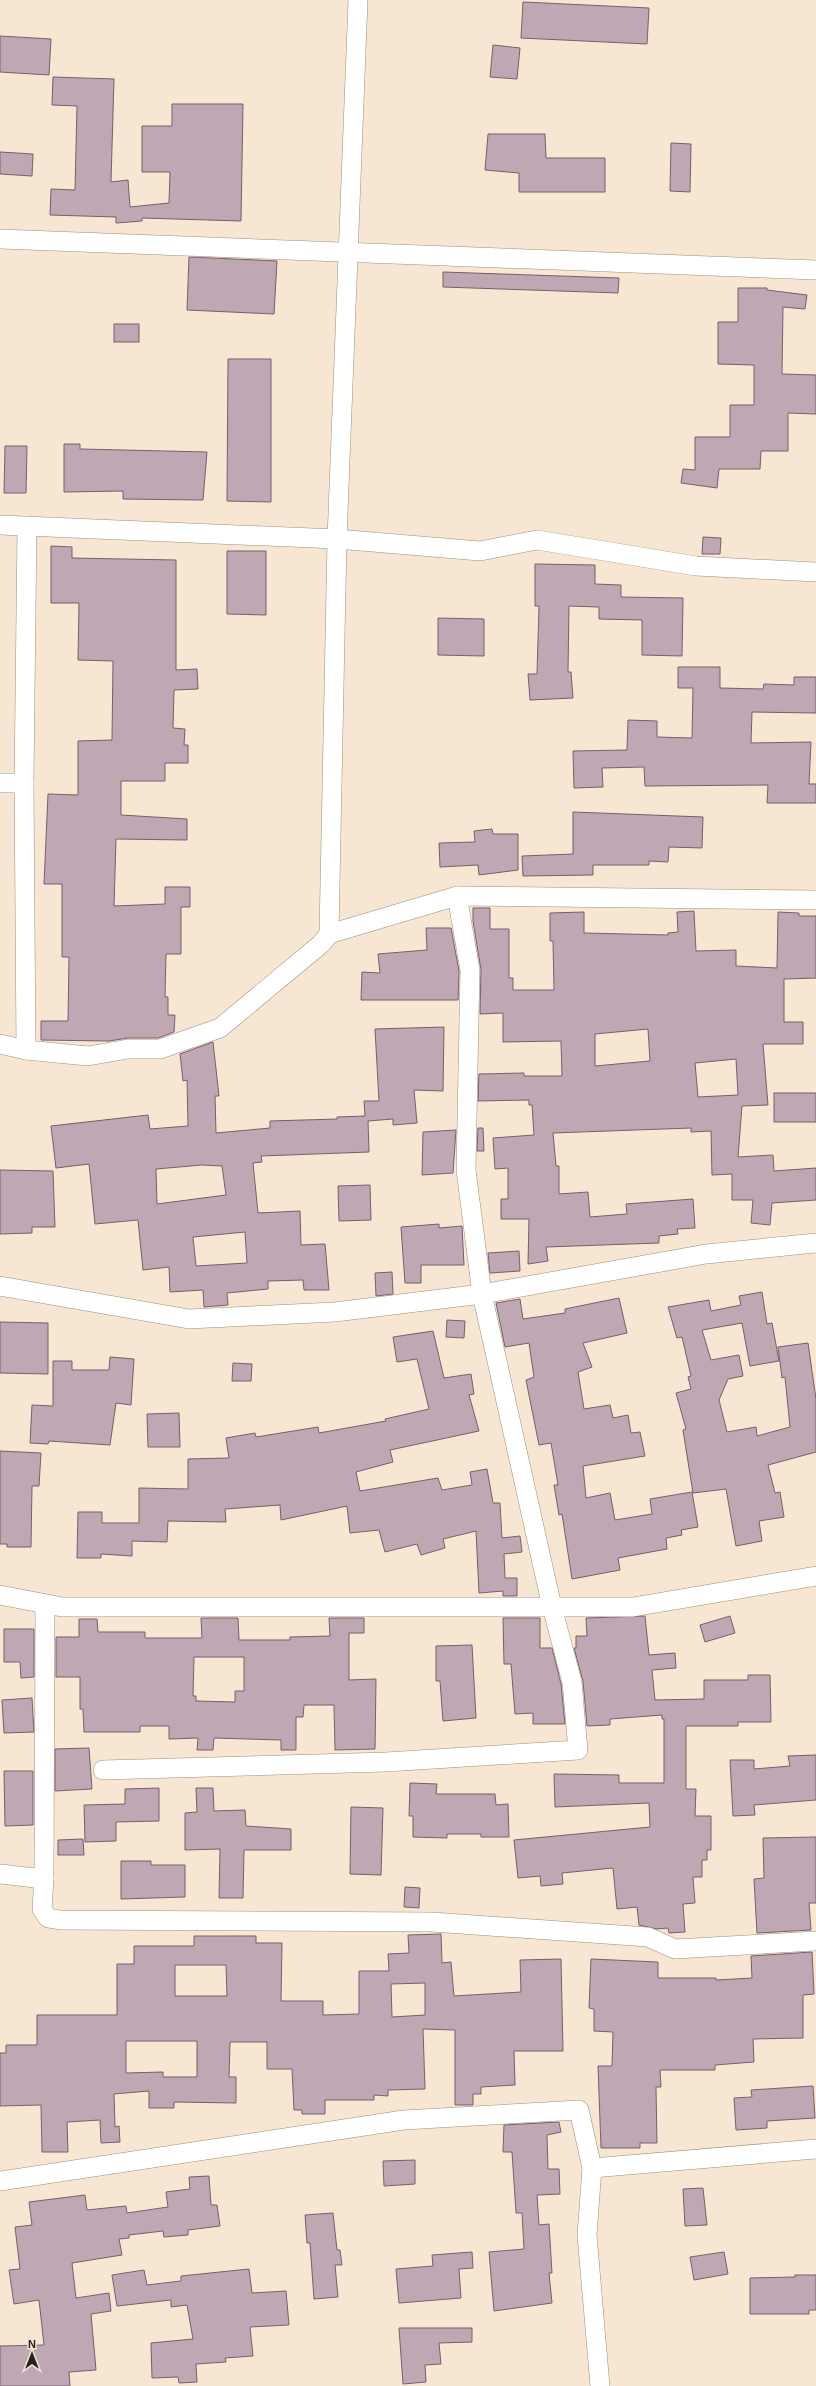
<svg xmlns="http://www.w3.org/2000/svg" width="816" height="2386" viewBox="0 0 816 2386" font-family="Arial,sans-serif">
<rect width="100%" height="100%" fill="#f6e6d2"/>
<g fill="#bfa8b4" stroke="#75606b" fill-rule="evenodd">
<path d="M 523,2 L 649,8 L 647,44 L 521,38 Z"/>
<path d="M 0,36 L 51,39 L 49,75 L 0,72 Z"/>
<path d="M 493,45 L 520,48 L 517,79 L 490,77 Z"/>
<path d="M 53,77 L 114,79 L 111,182 L 128,180 L 130,207 L 169,203 L 170,172 L 142,172 L 142,126 L 172,126 L 172,104 L 243,104 L 241,221 L 142,218 L 142,221 L 116,223 L 116,217 L 50,215 L 51,189 L 75,190 L 77,106 L 52,105 Z"/>
<path d="M 488,134 L 545,134 L 546,158 L 605,158 L 605,192 L 519,192 L 519,173 L 485,170 Z"/>
<path d="M 671,143 L 691,144 L 690,192 L 670,191 Z"/>
<path d="M 0,152 L 33,154 L 32,176 L 0,174 Z"/>
<path d="M 189,257 L 277,261 L 274,314 L 187,310 Z"/>
<path d="M 443,272 L 619,278 L 618,293 L 443,287 Z"/>
<path d="M 738,288 L 767,288 L 767,290 L 807,295 L 805,309 L 783,307 L 782,374 L 816,375 L 816,414 L 788,413 L 788,451 L 761,451 L 760,469 L 719,469 L 717,488 L 681,483 L 683,469 L 695,470 L 695,437 L 730,437 L 730,405 L 754,405 L 754,365 L 718,364 L 718,322 L 738,322 Z"/>
<rect x="114" y="324" width="25" height="18"/>
<path d="M 228,359 L 271,359 L 271,502 L 227,501 Z"/>
<path d="M 64,444 L 80,444 L 80,449 L 207,452 L 203,500 L 123,499 L 123,491 L 64,492 Z"/>
<path d="M 5,446 L 27,446 L 26,493 L 4,493 Z"/>
<path d="M 703,537 L 721,538 L 720,554 L 702,554 Z"/>
<path d="M 51,546 L 72,547 L 72,558 L 176,560 L 176,670 L 197,669 L 198,689 L 174,690 L 173,728 L 185,729 L 184,745 L 188,745 L 188,763 L 165,763 L 165,781 L 121,781 L 121,815 L 187,819 L 187,840 L 116,839 L 114,906 L 165,904 L 165,887 L 190,887 L 190,907 L 181,907 L 181,954 L 166,954 L 165,997 L 168,997 L 168,1015 L 175,1015 L 174,1032 L 158,1038 L 128,1038 L 109,1041 L 41,1040 L 41,1021 L 68,1021 L 69,957 L 62,957 L 62,884 L 44,884 L 48,794 L 78,795 L 78,741 L 112,740 L 113,661 L 78,660 L 79,603 L 51,603 Z"/>
<path d="M 227,551 L 266,551 L 266,615 L 227,614 Z"/>
<path d="M 535,564 L 595,565 L 595,584 L 621,585 L 621,597 L 683,598 L 682,656 L 642,655 L 642,620 L 599,619 L 599,607 L 569,606 L 568,672 L 571,672 L 573,698 L 530,700 L 528,674 L 537,674 L 539,606 L 535,606 Z"/>
<path d="M 438,618 L 484,619 L 484,656 L 438,655 Z"/>
<path d="M 678,667 L 720,667 L 720,688 L 763,689 L 764,684 L 794,685 L 794,677 L 816,677 L 816,713 L 752,712 L 751,743 L 811,742 L 809,784 L 816,784 L 816,803 L 767,803 L 768,785 L 645,786 L 644,767 L 602,768 L 603,787 L 574,788 L 573,751 L 627,750 L 628,720 L 657,721 L 657,737 L 692,738 L 693,688 L 678,688 Z"/>
<path d="M 573,812 L 703,817 L 702,848 L 669,847 L 668,862 L 649,861 L 649,865 L 593,865 L 593,875 L 523,876 L 522,856 L 573,854 Z"/>
<path d="M 492,829 L 493,834 L 518,834 L 518,870 L 479,875 L 478,865 L 440,867 L 439,843 L 475,842 L 474,831 Z"/>
<path d="M 473,908 L 490,908 L 490,929 L 509,929 L 509,978 L 513,978 L 513,990 L 554,990 L 553,941 L 550,941 L 550,913 L 584,912 L 584,933 L 668,935 L 668,933 L 678,932 L 677,912 L 694,911 L 696,951 L 736,950 L 736,966 L 777,968 L 778,912 L 799,913 L 799,916 L 816,916 L 816,978 L 784,979 L 784,1022 L 803,1022 L 803,1044 L 763,1044 L 768,1105 L 742,1106 L 738,1157 L 773,1155 L 774,1171 L 816,1168 L 816,1200 L 772,1203 L 770,1225 L 751,1223 L 753,1200 L 732,1200 L 732,1174 L 712,1175 L 711,1131 L 691,1132 L 691,1128 L 553,1133 L 556,1166 L 559,1166 L 559,1194 L 588,1192 L 590,1217 L 627,1214 L 626,1204 L 693,1199 L 695,1228 L 677,1229 L 678,1234 L 659,1236 L 659,1243 L 546,1247 L 548,1261 L 528,1264 L 529,1219 L 501,1219 L 501,1199 L 508,1199 L 508,1168 L 495,1169 L 493,1138 L 534,1135 L 532,1105 L 529,1105 L 529,1100 L 478,1101 L 479,1074 L 524,1073 L 524,1076 L 562,1076 L 561,1041 L 503,1042 L 503,1013 L 480,1014 L 481,970 L 473,921 ZM 648,1029 L 650,1061 L 595,1066 L 595,1034 ZM 736,1059 L 738,1095 L 698,1097 L 695,1063 Z"/>
<path d="M 426,928 L 451,928 L 459,971 L 458,1000 L 361,1000 L 362,972 L 380,973 L 378,954 L 427,950 Z"/>
<path d="M 444,1027 L 443,1091 L 414,1090 L 417,1123 L 393,1125 L 393,1119 L 368,1121 L 369,1152 L 261,1156 L 262,1162 L 253,1163 L 258,1213 L 300,1211 L 301,1245 L 325,1244 L 329,1290 L 304,1290 L 303,1280 L 268,1281 L 268,1289 L 227,1293 L 228,1305 L 204,1307 L 203,1290 L 170,1292 L 169,1267 L 143,1270 L 138,1220 L 95,1224 L 89,1164 L 56,1168 L 51,1126 L 148,1115 L 150,1129 L 188,1126 L 187,1080 L 183,1081 L 180,1054 L 213,1042 L 219,1096 L 215,1096 L 216,1133 L 270,1128 L 270,1121 L 337,1119 L 337,1117 L 365,1116 L 364,1101 L 379,1101 L 375,1029 ZM 202,1165 L 222,1166 L 226,1195 L 157,1204 L 156,1169 ZM 245,1232 L 247,1263 L 196,1266 L 193,1237 Z"/>
<rect x="774" y="1093" width="42" height="29"/>
<path d="M 478,1128 L 483,1128 L 484,1151 L 477,1151 Z"/>
<path d="M 456,1130 L 453,1173 L 422,1175 L 423,1132 Z"/>
<path d="M 0,1170 L 53,1171 L 55,1227 L 32,1227 L 32,1233 L 0,1234 Z"/>
<path d="M 370,1185 L 371,1220 L 339,1221 L 338,1186 Z"/>
<path d="M 439,1224 L 439,1228 L 462,1226 L 464,1265 L 421,1265 L 421,1283 L 405,1283 L 401,1227 Z"/>
<path d="M 519,1251 L 520,1271 L 490,1273 L 488,1253 Z"/>
<path d="M 392,1272 L 393,1294 L 376,1296 L 375,1273 Z"/>
<path d="M 762,1292 L 767,1324 L 772,1323 L 779,1361 L 750,1366 L 742,1323 L 702,1330 L 711,1360 L 739,1355 L 743,1376 L 728,1379 L 719,1400 L 727,1432 L 756,1427 L 757,1436 L 790,1427 L 785,1377 L 782,1378 L 778,1347 L 808,1343 L 816,1399 L 816,1452 L 768,1465 L 775,1493 L 780,1492 L 784,1517 L 759,1521 L 762,1541 L 736,1546 L 726,1489 L 693,1493 L 683,1430 L 686,1429 L 676,1393 L 691,1389 L 688,1377 L 691,1376 L 682,1337 L 677,1338 L 668,1307 L 709,1300 L 711,1311 L 741,1305 L 739,1296 Z"/>
<path d="M 619,1298 L 627,1333 L 583,1343 L 592,1367 L 578,1372 L 584,1409 L 610,1405 L 613,1418 L 628,1415 L 631,1433 L 640,1432 L 645,1456 L 583,1466 L 586,1498 L 610,1493 L 615,1520 L 652,1514 L 650,1499 L 692,1492 L 698,1527 L 681,1530 L 682,1535 L 666,1538 L 667,1549 L 618,1558 L 620,1570 L 572,1579 L 562,1514 L 559,1515 L 554,1485 L 558,1485 L 551,1443 L 539,1445 L 526,1380 L 534,1377 L 529,1343 L 505,1347 L 496,1303 L 520,1299 L 523,1319 L 565,1313 L 565,1309 Z"/>
<path d="M 447,1320 L 465,1321 L 464,1338 L 446,1337 Z"/>
<path d="M 0,1322 L 48,1323 L 48,1374 L 0,1373 Z"/>
<path d="M 433,1331 L 444,1378 L 471,1374 L 474,1394 L 469,1395 L 479,1431 L 390,1450 L 393,1462 L 356,1472 L 360,1491 L 438,1478 L 442,1490 L 472,1485 L 470,1472 L 487,1469 L 493,1503 L 500,1503 L 502,1538 L 520,1536 L 522,1552 L 504,1554 L 505,1578 L 517,1578 L 517,1596 L 503,1596 L 503,1591 L 479,1593 L 476,1531 L 443,1539 L 445,1548 L 421,1555 L 417,1544 L 385,1552 L 379,1530 L 350,1533 L 347,1506 L 281,1520 L 280,1505 L 225,1509 L 226,1522 L 168,1521 L 167,1542 L 132,1541 L 132,1556 L 101,1554 L 101,1558 L 77,1558 L 78,1512 L 102,1512 L 102,1523 L 139,1523 L 139,1488 L 188,1489 L 188,1459 L 229,1458 L 226,1438 L 255,1433 L 256,1437 L 318,1427 L 319,1433 L 386,1421 L 385,1419 L 429,1409 L 417,1359 L 397,1362 L 393,1337 Z"/>
<path d="M 110,1357 L 134,1359 L 131,1405 L 116,1403 L 110,1445 L 49,1441 L 48,1444 L 30,1443 L 32,1405 L 53,1406 L 53,1361 L 72,1361 L 72,1370 L 109,1370 Z"/>
<path d="M 233,1363 L 252,1364 L 251,1381 L 232,1381 Z"/>
<path d="M 179,1413 L 180,1447 L 148,1447 L 147,1414 Z"/>
<path d="M 0,1451 L 41,1453 L 39,1486 L 32,1486 L 31,1547 L 7,1547 L 7,1544 L 0,1544 Z"/>
<path d="M 645,1616 L 649,1655 L 675,1653 L 676,1668 L 652,1670 L 655,1700 L 704,1699 L 704,1680 L 748,1680 L 748,1675 L 770,1675 L 771,1722 L 738,1722 L 738,1726 L 686,1726 L 686,1789 L 696,1789 L 695,1816 L 711,1816 L 711,1850 L 707,1850 L 707,1860 L 702,1860 L 702,1877 L 693,1877 L 695,1903 L 683,1904 L 685,1932 L 669,1933 L 668,1928 L 657,1929 L 639,1925 L 637,1907 L 617,1909 L 613,1868 L 562,1873 L 563,1884 L 541,1886 L 540,1876 L 518,1878 L 514,1840 L 650,1827 L 649,1803 L 555,1807 L 554,1774 L 619,1775 L 619,1783 L 664,1783 L 664,1719 L 662,1719 L 662,1715 L 610,1719 L 610,1725 L 587,1726 L 583,1681 L 574,1648 L 576,1648 L 576,1636 L 587,1636 L 586,1618 Z"/>
<path d="M 730,1616 L 735,1633 L 705,1642 L 700,1625 Z"/>
<path d="M 201,1618 L 238,1618 L 239,1640 L 290,1640 L 290,1637 L 330,1636 L 329,1618 L 364,1618 L 364,1633 L 349,1633 L 349,1680 L 376,1679 L 375,1749 L 335,1750 L 334,1705 L 304,1705 L 303,1717 L 296,1717 L 296,1750 L 281,1750 L 281,1740 L 214,1738 L 213,1750 L 197,1750 L 198,1738 L 169,1739 L 169,1726 L 140,1726 L 140,1732 L 84,1732 L 83,1709 L 80,1709 L 80,1677 L 56,1677 L 56,1637 L 79,1637 L 79,1619 L 97,1619 L 98,1632 L 145,1632 L 145,1638 L 202,1638 ZM 194,1657 L 244,1657 L 244,1691 L 235,1691 L 235,1702 L 196,1701 L 196,1696 L 193,1696 Z"/>
<path d="M 503,1618 L 540,1618 L 540,1648 L 552,1648 L 561,1684 L 565,1724 L 533,1724 L 533,1713 L 515,1714 L 511,1664 L 504,1664 Z"/>
<path d="M 4,1629 L 34,1629 L 34,1677 L 21,1678 L 20,1662 L 4,1662 Z"/>
<path d="M 472,1645 L 476,1718 L 443,1721 L 440,1681 L 436,1681 L 436,1646 Z"/>
<path d="M 32,1698 L 34,1732 L 4,1733 L 2,1700 Z"/>
<path d="M 89,1748 L 92,1789 L 55,1791 L 55,1749 Z"/>
<path d="M 816,1755 L 816,1800 L 754,1805 L 755,1815 L 733,1816 L 730,1760 L 754,1760 L 754,1769 L 790,1766 L 788,1756 Z"/>
<path d="M 4,1771 L 33,1771 L 33,1825 L 5,1826 Z"/>
<path d="M 410,1783 L 437,1784 L 436,1794 L 495,1794 L 496,1805 L 508,1804 L 509,1837 L 481,1837 L 481,1834 L 447,1834 L 447,1838 L 413,1837 L 413,1816 L 409,1816 Z"/>
<path d="M 159,1788 L 159,1821 L 116,1822 L 116,1841 L 85,1842 L 84,1805 L 125,1804 L 125,1789 Z"/>
<path d="M 196,1788 L 213,1788 L 214,1811 L 245,1810 L 246,1826 L 291,1829 L 291,1850 L 244,1850 L 243,1898 L 219,1898 L 220,1849 L 185,1850 L 185,1813 L 197,1812 Z"/>
<path d="M 351,1807 L 383,1808 L 381,1875 L 350,1874 Z"/>
<path d="M 816,1837 L 816,1903 L 809,1903 L 811,1930 L 757,1933 L 754,1879 L 764,1878 L 763,1838 Z"/>
<path d="M 83,1839 L 84,1855 L 58,1855 L 58,1840 Z"/>
<path d="M 121,1861 L 151,1861 L 151,1865 L 185,1865 L 185,1897 L 121,1899 Z"/>
<path d="M 405,1887 L 420,1888 L 419,1908 L 404,1907 Z"/>
<path d="M 441,1934 L 442,1963 L 451,1962 L 454,1996 L 521,1992 L 520,1960 L 561,1959 L 563,2051 L 514,2051 L 515,2085 L 481,2087 L 481,2094 L 473,2094 L 473,2105 L 455,2105 L 455,2030 L 423,2029 L 425,2089 L 388,2090 L 388,2096 L 374,2095 L 374,2100 L 325,2100 L 325,2114 L 302,2114 L 302,2110 L 294,2110 L 292,2069 L 267,2069 L 267,2042 L 230,2042 L 229,2077 L 236,2077 L 236,2103 L 174,2102 L 174,2108 L 149,2108 L 149,2091 L 114,2094 L 115,2127 L 119,2126 L 120,2142 L 101,2143 L 100,2120 L 67,2122 L 68,2152 L 42,2152 L 41,2105 L 0,2106 L 0,2053 L 6,2053 L 6,2045 L 37,2045 L 37,2015 L 117,2015 L 117,1964 L 134,1964 L 134,1946 L 194,1946 L 194,1936 L 256,1936 L 256,1943 L 282,1943 L 281,2001 L 323,2001 L 323,2015 L 359,2014 L 359,1971 L 389,1971 L 388,1954 L 409,1953 L 408,1935 ZM 175,1965 L 226,1965 L 227,1996 L 175,1996 ZM 425,1983 L 425,2015 L 392,2017 L 391,1984 ZM 126,2041 L 197,2041 L 197,2077 L 163,2077 L 163,2072 L 126,2073 Z"/>
<path d="M 812,1952 L 814,1994 L 803,1995 L 803,2038 L 753,2039 L 754,2062 L 715,2065 L 715,2070 L 660,2070 L 661,2087 L 656,2087 L 657,2143 L 640,2143 L 640,2148 L 601,2148 L 598,2066 L 612,2066 L 613,2032 L 594,2031 L 594,2009 L 589,2008 L 591,1959 L 658,1962 L 658,1978 L 716,1978 L 716,1980 L 752,1978 L 751,1956 Z"/>
<path d="M 813,2086 L 815,2118 L 767,2121 L 767,2128 L 736,2130 L 734,2098 L 752,2097 L 751,2090 Z"/>
<path d="M 559,2122 L 561,2132 L 547,2135 L 548,2169 L 559,2169 L 560,2194 L 537,2195 L 539,2225 L 549,2224 L 552,2273 L 549,2273 L 552,2303 L 494,2311 L 489,2252 L 524,2249 L 522,2213 L 516,2213 L 512,2152 L 503,2152 L 504,2125 Z"/>
<path d="M 415,2160 L 415,2184 L 384,2186 L 383,2161 Z"/>
<path d="M 209,2176 L 211,2205 L 217,2205 L 220,2226 L 188,2230 L 188,2235 L 164,2237 L 163,2231 L 129,2235 L 129,2238 L 119,2239 L 122,2255 L 72,2263 L 76,2298 L 109,2293 L 111,2311 L 91,2314 L 96,2370 L 69,2372 L 70,2386 L 0,2386 L 0,2346 L 44,2345 L 39,2300 L 14,2304 L 9,2270 L 20,2269 L 15,2227 L 32,2225 L 29,2202 L 85,2195 L 87,2210 L 126,2206 L 127,2213 L 168,2207 L 166,2192 L 190,2189 L 189,2177 Z"/>
<path d="M 703,2188 L 707,2225 L 685,2226 L 683,2189 Z"/>
<path d="M 333,2213 L 337,2250 L 340,2250 L 342,2265 L 335,2265 L 338,2297 L 314,2299 L 310,2243 L 307,2243 L 305,2215 Z"/>
<path d="M 472,2252 L 473,2268 L 459,2269 L 461,2298 L 399,2303 L 396,2269 L 433,2266 L 432,2255 Z"/>
<path d="M 724,2252 L 728,2274 L 694,2280 L 690,2257 Z"/>
<path d="M 249,2269 L 252,2293 L 286,2291 L 289,2325 L 250,2327 L 253,2356 L 225,2358 L 226,2362 L 196,2364 L 197,2382 L 179,2383 L 178,2377 L 152,2378 L 151,2343 L 193,2339 L 187,2305 L 171,2307 L 171,2300 L 117,2306 L 112,2275 L 144,2270 L 147,2285 L 181,2281 L 181,2276 Z"/>
<path d="M 795,2275 L 816,2275 L 816,2310 L 809,2310 L 809,2314 L 750,2314 L 750,2278 L 795,2277 Z"/>
<path d="M 399,2328 L 472,2328 L 472,2342 L 439,2343 L 441,2364 L 425,2365 L 426,2382 L 403,2384 Z"/>
</g>
<g fill="none" stroke-linecap="round" stroke-linejoin="round">
<g stroke="#9d8f7c" stroke-width="20">
<g id="minor">
<path d="M 0,239 L 816,270"/>
<path d="M 0,525 L 337,539 L 480,551 L 537,540 L 696,566 L 816,572"/>
<path d="M 0,783 L 24,783"/>
<path d="M 329,934 L 457,896 L 816,900"/>
<path d="M 0,1044 L 26,1050 L 88,1056 L 128,1049 L 160,1049 L 220,1028 L 321,944 L 329,934 L 337,539 L 358,0"/>
<path d="M 26,1050 L 24,783 L 27,526"/>
<path d="M 0,1286 L 189,1319 L 335,1312 L 482,1294 L 706,1254 L 816,1243"/>
<path d="M 0,1595 L 62,1607 L 633,1607 L 816,1576"/>
<path d="M 103,1770 L 386,1762 L 578,1750 L 572,1682 L 552,1607 L 482,1294 L 466,1170 L 470,970 L 457,896"/>
<path d="M 0,1874 L 44,1879 L 45,1604"/>
<path d="M 44,1879 L 42,1909 L 48,1918 L 60,1920 L 432,1922 L 648,1937 L 675,1949 L 816,1941"/>
<path d="M 592,2168 L 816,2149"/>
<path d="M 0,2181 L 404,2120 L 579,2110 L 592,2168 L 587,2235 L 600,2386"/>
</g>
</g>
<use href="#minor" stroke="#fff" stroke-width="19"/>
</g>
<g transform="translate(32 2354)" stroke="#f6e6d2" stroke-width="3" paint-order="stroke">
<path d="M0-3L7 15L0 10L-7 15Z" fill="#27211a"/>
<text y="-6" font-size="11" font-weight="bold" text-anchor="middle" fill="#27211a">N</text>
</g>
</svg>
